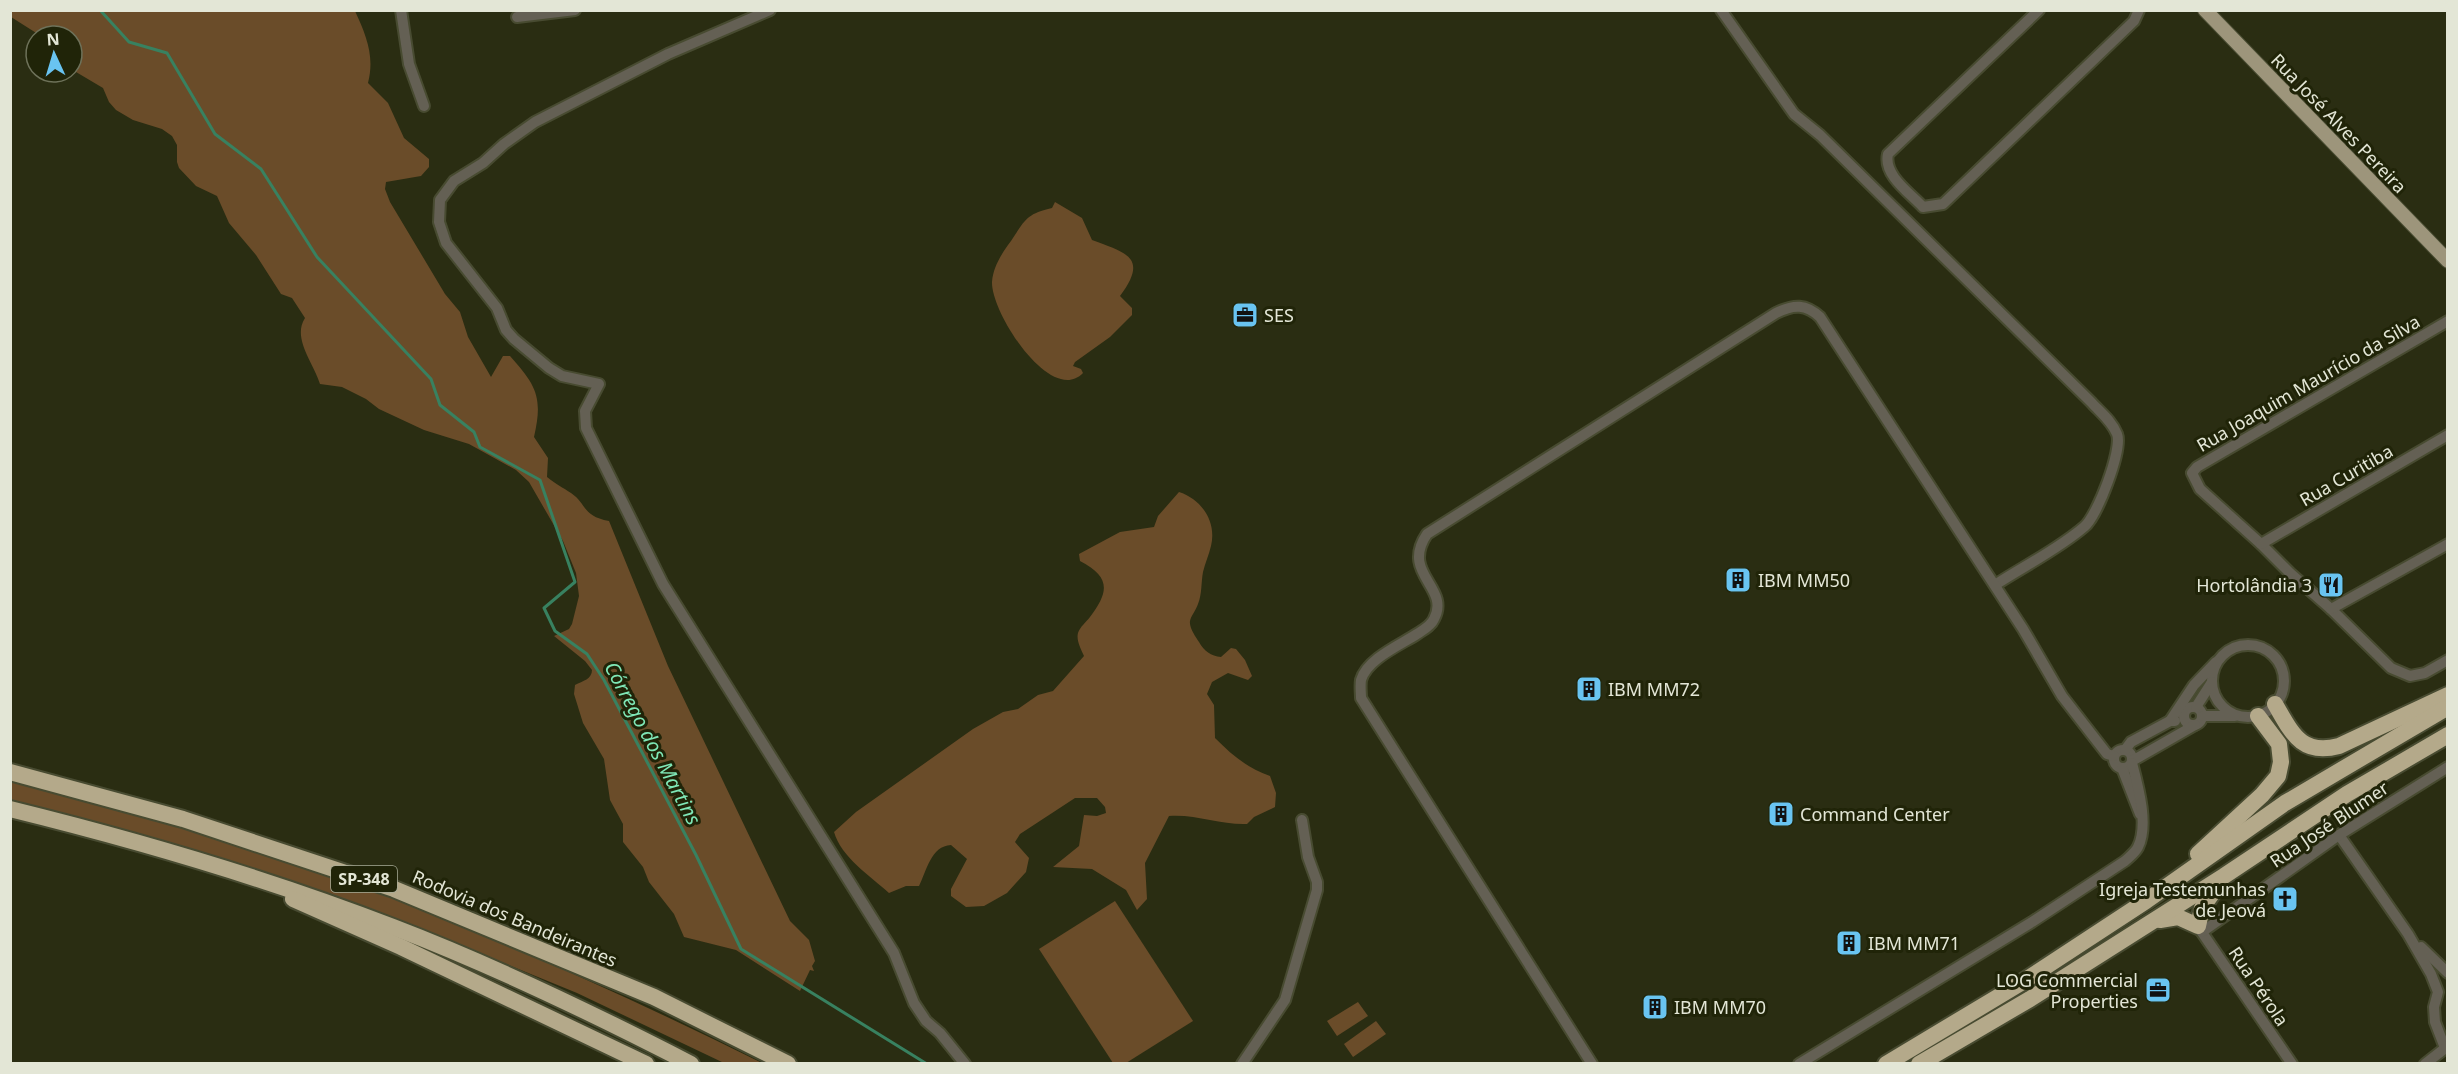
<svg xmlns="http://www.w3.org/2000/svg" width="2458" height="1074" viewBox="0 0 2458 1074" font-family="'Noto Sans',sans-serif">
<rect width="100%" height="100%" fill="#2a2d12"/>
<g fill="#6a4c29">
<path d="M 11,10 L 355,11 C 366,35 375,56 368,83 L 388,103 L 404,138 L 429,159 L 429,167 L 421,176 L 386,182 L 385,189 L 390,202 L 445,294 L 460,312 L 468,337 L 491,377 L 503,356 L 510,356 C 537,386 543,398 534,437 L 548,458 L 547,477 C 557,485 562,487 571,493 C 587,504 582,516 609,521 L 668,666 L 790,921 L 809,940 L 815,961 L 812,966 L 814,971 L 810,970 L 800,991 L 736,950 L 684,937 L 674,914 L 649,882 L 643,867 L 623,842 L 623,824 L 610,800 L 604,759 L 583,723 L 574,694 L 575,685 C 583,681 592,679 592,670 L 585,661 L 554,636 L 569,629 L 572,624 L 579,596 L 576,573 L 563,541 L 529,482 L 516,470 L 469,444 L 424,430 L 379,409 L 366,399 L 342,387 L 320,384 C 313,362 292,338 305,318 L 292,298 L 281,294 L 256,255 L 229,223 L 217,196 L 196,186 L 179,168 L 177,162 L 177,145 L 172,136 L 162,129 L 133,120 L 116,110 L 109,102 L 103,88 L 76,72 L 72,67 L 72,36 L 41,36 L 11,17 Z"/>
<path d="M 1055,202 L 1082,218 L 1092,240 C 1126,253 1149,257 1120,296 L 1132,308 L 1132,315 L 1110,337 L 1075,362 L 1073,366 L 1081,369 L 1083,373 C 1051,406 991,313 992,282 C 993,267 1002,253 1011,241 C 1025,220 1026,214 1052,208 Z"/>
<path d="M 1179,492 C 1201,499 1217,521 1211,546 C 1209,555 1205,563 1203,572 C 1201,583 1202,594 1198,604 C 1196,610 1191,616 1190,621 C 1189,628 1196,637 1199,642 C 1204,651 1211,656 1221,657 L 1231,648 L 1236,649 L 1245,660 L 1252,676 L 1248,680 L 1228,673 L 1212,682 L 1207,694 L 1214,705 L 1215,738 C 1232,755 1247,768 1270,776 L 1276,793 L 1275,807 L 1254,817 L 1247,824 C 1221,825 1196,814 1169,816 L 1145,863 L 1147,899 L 1137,910 L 1126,890 L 1092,869 L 1053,867 L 1079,846 L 1084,815 L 1097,816 L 1106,813 L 1105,807 L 1097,798 L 1075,798 L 1020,834 L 1015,842 L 1029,858 L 1026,872 L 1007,893 L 984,906 L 966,907 L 951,896 L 951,889 L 967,859 L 951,845 C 931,846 927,870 919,886 L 906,886 L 889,893 C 870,876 841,857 834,832 L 856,812 L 973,729 L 1003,712 L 1018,709 L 1038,695 L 1053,691 L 1084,656 C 1081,649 1076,640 1078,633 C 1080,627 1086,622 1090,617 C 1109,592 1111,577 1080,561 L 1079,554 L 1120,532 L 1154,527 L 1158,516 Z"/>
<path d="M 11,781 C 146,813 281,854 410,905 C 530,952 647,1006 762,1063 L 724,1063 L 577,993 L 404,922 L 327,893 L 143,835 L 11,800 Z"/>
<path d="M 1115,901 L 1193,1021 L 1126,1063 L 1113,1063 L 1039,949 Z"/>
<path d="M 1358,1002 L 1368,1016 L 1337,1036 L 1327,1021 Z"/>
<path d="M 1376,1021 L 1386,1034 L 1353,1057 L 1344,1044 Z"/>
</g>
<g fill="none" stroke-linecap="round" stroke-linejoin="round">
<path stroke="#388160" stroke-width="3" d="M 100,10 L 129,42 L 167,53 L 215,134 L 261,169 L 317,257 L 431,379 L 440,405 L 474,432 L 480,447 L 540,480 L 575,582 L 544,608 L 555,631 L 587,654 L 604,680 L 696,855 L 741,949 L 927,1064"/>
<g stroke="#484b31" stroke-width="14">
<g id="minor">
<path d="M 401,10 L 409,64 L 424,106"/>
<path d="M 770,10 L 668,54 L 535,122 L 504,144 L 483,163 L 454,181 L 440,200 L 439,222 L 446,243 L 497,308 L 506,330 L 514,339 L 549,368 L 562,376 L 599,384 L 585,411 L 586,428 L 663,584 L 894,953 L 914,1003 L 926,1021 L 940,1033 L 965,1064"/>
<path d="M 1721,10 L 1794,114 L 1820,135 L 2091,402 C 2100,412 2112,421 2117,434 C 2123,449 2097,517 2084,527 C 2057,550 2024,566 1995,585"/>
<path d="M 2039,10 L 1888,154 C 1883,175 1910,193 1923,207 L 1943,204 L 2134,21 L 2139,10"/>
<path d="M 517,17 L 575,10"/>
<path d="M 2448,321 L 2197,467 L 2192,473 L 2200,489 L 2261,544 L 2290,573 L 2331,609 L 2391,668 L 2410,676 L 2425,673 L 2448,660"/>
<path d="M 2261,544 L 2448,435"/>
<path d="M 2331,609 L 2448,544"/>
<circle cx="2248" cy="681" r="36"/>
<circle cx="2193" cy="716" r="9"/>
<path d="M 2196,707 L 2212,682"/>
<path d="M 2203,716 L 2235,716"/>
<path d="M 2170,721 L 2194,685 L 2216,662"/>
<circle cx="2123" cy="759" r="9"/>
<path d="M 2125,750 L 2131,742 L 2170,721 L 2175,721"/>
<path d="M 2132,761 L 2195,725"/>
<path d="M 2122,768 L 2140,814"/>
<path d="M 2339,835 L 2408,934 L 2431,974 L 2438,992 L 2434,1007 L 2435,1022 L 2445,1048"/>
<path d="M 2199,928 L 2292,1064"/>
<path d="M 2202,932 L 2339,835 L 2448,767"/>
<path d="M 2421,947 L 2448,973"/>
<path d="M 1242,1064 L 1285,1000 L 1317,890 L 1317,882 L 1308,857 L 1302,820"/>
<path d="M 1592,1064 L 1361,698 C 1361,693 1360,686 1361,680 C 1367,659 1400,645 1417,634 C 1423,630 1431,626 1434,619 C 1451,587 1400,574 1427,534 L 1776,313 C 1794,304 1806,304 1820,317 L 2023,629 L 2062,696 L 2107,754 L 2114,756"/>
<path d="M 1799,1064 L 2032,922 L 2125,861 C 2129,857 2135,853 2138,847 C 2149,825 2138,786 2132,763"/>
<path d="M 2425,1064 L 2448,1046"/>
</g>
</g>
<g stroke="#484b31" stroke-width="16">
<path id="major" d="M 2205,10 L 2448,261"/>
</g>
<g stroke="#484b31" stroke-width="20">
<g id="highway">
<path d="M 2275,704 C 2292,733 2301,756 2339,746 L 2448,695"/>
<path d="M 10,772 L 183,819 L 394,889 L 654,997 L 788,1064"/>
<path d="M 10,809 C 140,841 269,879 393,927 C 495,966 594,1014 691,1064"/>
<path d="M 2198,854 L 2262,795 L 2278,776 L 2281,762 L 2279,744 L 2258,716"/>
<path d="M 293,899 L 401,947 L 646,1064"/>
<path d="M 2160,920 L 2178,917 L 2198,926 L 2202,908 L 2219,884"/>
<path d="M 1886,1064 L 2021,983 L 2146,901 L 2285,803 L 2448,707"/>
<path d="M 1919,1064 L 2030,999 L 2224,876 L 2347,794 L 2448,735"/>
</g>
</g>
<use href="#minor" stroke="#646054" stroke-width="10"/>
<use href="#major" stroke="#9d957b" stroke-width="14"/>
<use href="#highway" stroke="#b4a98a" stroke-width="16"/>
</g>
<defs>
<g id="office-square" transform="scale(1.35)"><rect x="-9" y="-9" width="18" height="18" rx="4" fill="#69c4f1" stroke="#202408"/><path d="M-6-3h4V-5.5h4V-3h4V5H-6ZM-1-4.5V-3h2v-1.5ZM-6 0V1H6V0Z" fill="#111"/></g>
<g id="building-square" transform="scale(1.35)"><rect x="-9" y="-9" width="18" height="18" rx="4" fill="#69c4f1" stroke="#202408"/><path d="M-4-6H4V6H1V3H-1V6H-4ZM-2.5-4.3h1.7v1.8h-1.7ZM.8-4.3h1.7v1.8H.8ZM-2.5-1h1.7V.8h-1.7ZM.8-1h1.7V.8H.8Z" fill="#111"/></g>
<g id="restaurant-square" transform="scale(1.35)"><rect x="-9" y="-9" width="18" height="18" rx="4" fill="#69c4f1" stroke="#202408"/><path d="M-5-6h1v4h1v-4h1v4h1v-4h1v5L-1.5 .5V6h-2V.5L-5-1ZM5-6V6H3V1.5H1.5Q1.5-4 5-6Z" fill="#111"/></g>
<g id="church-square" transform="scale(1.35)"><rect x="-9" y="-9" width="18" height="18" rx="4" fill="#69c4f1" stroke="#202408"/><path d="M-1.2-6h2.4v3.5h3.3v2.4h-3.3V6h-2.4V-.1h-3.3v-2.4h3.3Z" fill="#111"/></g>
</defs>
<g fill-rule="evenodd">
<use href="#office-square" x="1245" y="315"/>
<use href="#building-square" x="1738" y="580"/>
<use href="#restaurant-square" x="2331" y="585"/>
<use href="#building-square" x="1589" y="689"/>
<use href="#building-square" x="1781" y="814"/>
<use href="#church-square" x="2285" y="899"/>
<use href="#building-square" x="1849" y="943"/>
<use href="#office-square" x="2158" y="990"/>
<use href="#building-square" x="1655" y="1007"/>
</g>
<g text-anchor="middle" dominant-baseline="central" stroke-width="6" stroke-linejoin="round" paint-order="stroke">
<rect fill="#202408" stroke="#a8ac98" stroke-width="1.5" x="331" y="866" width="66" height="26" rx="4.5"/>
<g font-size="16" font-weight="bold" fill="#e3e6d6">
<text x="364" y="879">SP-348</text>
</g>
<g font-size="18" fill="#e3e6d6" stroke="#202408">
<text transform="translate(2339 123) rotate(46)">Rua José Alves Pereira</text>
<text transform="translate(2308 383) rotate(-30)">Rua Joaquim Maurício da Silva</text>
<text transform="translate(2346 475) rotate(-30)">Rua Curitiba</text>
<text transform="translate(2329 824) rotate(-34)">Rua José Blumer</text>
<text transform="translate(515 918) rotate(23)">Rodovia dos Bandeirantes</text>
<text transform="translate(2259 986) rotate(56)">Rua Pérola</text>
</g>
<g font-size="18" fill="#e3e6d6" stroke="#202408" text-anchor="start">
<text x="1264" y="315">SES</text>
<text x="1758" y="580">IBM MM50</text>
<text x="2312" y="585" text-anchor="end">Hortolândia 3</text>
<text x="1608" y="689">IBM MM72</text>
<text x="1800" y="814">Command Center</text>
<text x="2266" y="889" text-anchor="end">Igreja Testemunhas<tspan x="2266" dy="21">de Jeová</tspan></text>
<text x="1868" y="943">IBM MM71</text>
<text x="2138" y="980" text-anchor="end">LOG Commercial<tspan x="2138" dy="21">Properties</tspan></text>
<text x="1674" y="1007">IBM MM70</text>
</g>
<g font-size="20" font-style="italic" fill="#7fe7b6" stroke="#202408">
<text transform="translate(653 743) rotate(62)">Córrego dos Martins</text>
</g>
</g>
<rect width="2458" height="1074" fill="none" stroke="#e3e6d6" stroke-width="24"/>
<g transform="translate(54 54) rotate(356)"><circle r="28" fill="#202408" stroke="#6e725a" stroke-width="1.5"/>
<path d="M0-4.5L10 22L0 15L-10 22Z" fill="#69c4f1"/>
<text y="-9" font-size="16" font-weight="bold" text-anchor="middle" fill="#e3e6d6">N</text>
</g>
</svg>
